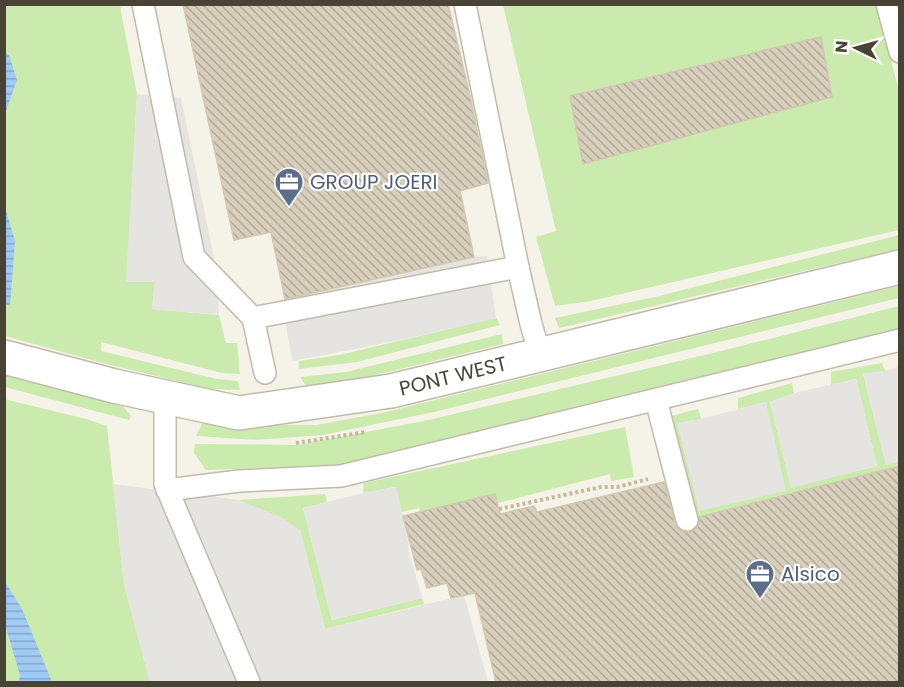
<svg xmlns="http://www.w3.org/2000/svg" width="904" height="687" viewBox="0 0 904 687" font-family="Poppins,sans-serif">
<defs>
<pattern id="water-rules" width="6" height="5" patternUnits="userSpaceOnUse" patternTransform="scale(1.5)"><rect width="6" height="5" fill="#a0cbf5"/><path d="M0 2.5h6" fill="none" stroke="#84a6c7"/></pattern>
<pattern id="building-back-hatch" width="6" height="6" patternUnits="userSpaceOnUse" patternTransform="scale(1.5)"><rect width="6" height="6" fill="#d7cfbc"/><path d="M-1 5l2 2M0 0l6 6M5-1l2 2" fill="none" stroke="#b0aa9a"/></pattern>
</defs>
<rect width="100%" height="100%" fill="#f5f2e8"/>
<g fill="#cbebae">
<path d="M 4,5 L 121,5 L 121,12 L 137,94 L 127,281 L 155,282 L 152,309 L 219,315 L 226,343 L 237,343 L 240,374 L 222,373 L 101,342 L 101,351 L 217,379 L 238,381 L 240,390 L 210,389 L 102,363 L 5,336 Z"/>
<path d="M 503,5 L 877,5 L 899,91 L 899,230 L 591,301 L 555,306 L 536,237 L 556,231 Z"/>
<path d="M 899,235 L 899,249 L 559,328 L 555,318 L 655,297 Z"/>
<path d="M 899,286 L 899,298 L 434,412 L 323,435 L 255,440 L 196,436 L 202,424 L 316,425 L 386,412 Z"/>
<path d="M 899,306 L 899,332 L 807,356 L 552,413 L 341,465 L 206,470 L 194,453 L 195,444 L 297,445 L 424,421 L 717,352 Z"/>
<path d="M 496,318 L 500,325 L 357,362 L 299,369 L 299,361 L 339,355 Z"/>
<path d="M 502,334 L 503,344 L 335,385 L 306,386 L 300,377 L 346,372 Z"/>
<path d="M 882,363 L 885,371 L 863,374 L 886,465 L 899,461 L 899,466 L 693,519 L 671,416 L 698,409 L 701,419 L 678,423 L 700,510 L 766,402 L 738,409 L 738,398 L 792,383 L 794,393 L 770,402 L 791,487 L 877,466 L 856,379 L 831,385 L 831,372 Z"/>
<path d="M 4,374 L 123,406 L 131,416 L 129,420 L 5,387 Z"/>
<path d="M 4,399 L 86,419 L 107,426 L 124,584 L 150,682 L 5,682 Z"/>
<path d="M 625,427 L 634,477 L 611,481 L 610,474 L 498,503 L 495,494 L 420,512 L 419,508 L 402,512 L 395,487 L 363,493 L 364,483 Z"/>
<path d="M 325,494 L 327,502 L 303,508 L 332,620 L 422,598 L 424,604 L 325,629 L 300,530 L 239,500 Z"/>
</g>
<g fill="#e6e4e0">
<path d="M 137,94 L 181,98 L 216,268 L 219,315 L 152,309 L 155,282 L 126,282 Z"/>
<path d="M 487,256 L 496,318 L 401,340 L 293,361 L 287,333 L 285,299 L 474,257 Z"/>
<path d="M 899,367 L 899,461 L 886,465 L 863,374 L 885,371 Z"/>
<path d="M 856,379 L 877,466 L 791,488 L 770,402 L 794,393 Z"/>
<path d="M 766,402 L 786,491 L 699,511 L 677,423 L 701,419 Z"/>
<path d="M 113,484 L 239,500 L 281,517 L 300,530 L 325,629 L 464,595 L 488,682 L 150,682 L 124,584 Z"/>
<path d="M 396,487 L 407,533 L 409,553 L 422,598 L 332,620 L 303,508 L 363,493 Z"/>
</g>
<g fill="url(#water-rules)">
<path d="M 5,52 L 9,55 L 17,80 L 5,114 Z"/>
<path d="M 5,207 L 15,241 L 10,306 L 5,304 Z"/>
<path d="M 4,580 L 22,609 L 52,682 L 19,682 L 20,675 L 5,625 Z"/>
</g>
<g fill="url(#building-back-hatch)" stroke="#d2c8af" stroke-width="1.5">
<path d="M 183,4 L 448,4 L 470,96 L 488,183 L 460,191 L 474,257 L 285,299 L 271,232 L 234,240 Z"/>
<path d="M 821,37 L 832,97 L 583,164 L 570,96 Z"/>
<path d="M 900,466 L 900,682 L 496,682 L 475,593 L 451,598 L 447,583 L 427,588 L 421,569 L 417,570 L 403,516 L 495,494 L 500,514 L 534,506 L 537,512 L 664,482 L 675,524 L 678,529 L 684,532 L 690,532 L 696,529 L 699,524 L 699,517 Z"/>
</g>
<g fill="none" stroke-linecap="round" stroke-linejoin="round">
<g stroke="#c1bba9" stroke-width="24">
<g id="service">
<path d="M 143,4 L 194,257 L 253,318"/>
<path d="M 465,4 L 518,267"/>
<path d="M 887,4 L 900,52"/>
<path d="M 265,373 L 253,318 L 518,267 L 531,324 L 540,355"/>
<path d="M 165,397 L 165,484 L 249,682"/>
<path d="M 656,400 L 687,520"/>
<path d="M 167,490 L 239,481 L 341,476 L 900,340"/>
</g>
</g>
<g stroke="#c1bba9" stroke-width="36">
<g id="minor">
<path id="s1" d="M 4,357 L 114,386 L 239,413 L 391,391 L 900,267"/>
</g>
</g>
<g stroke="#c4b89a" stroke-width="4" stroke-dasharray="3 3" stroke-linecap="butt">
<path d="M 296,443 L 366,432"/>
<path d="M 499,509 L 601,487 L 617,487 L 648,479"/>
</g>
<use href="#service" stroke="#fff" stroke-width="21"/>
<use href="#minor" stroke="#fff" stroke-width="33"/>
</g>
<defs>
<g id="office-pin" transform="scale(1.5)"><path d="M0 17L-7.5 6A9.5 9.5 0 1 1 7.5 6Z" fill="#5c6f8a" stroke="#fff"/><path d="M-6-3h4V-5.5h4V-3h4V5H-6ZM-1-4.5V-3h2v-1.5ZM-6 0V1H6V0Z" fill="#fff"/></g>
</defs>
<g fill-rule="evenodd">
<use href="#office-pin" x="289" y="182"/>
<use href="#office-pin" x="760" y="574"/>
</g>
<g text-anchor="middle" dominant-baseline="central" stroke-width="4.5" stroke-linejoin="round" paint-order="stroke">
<g font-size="20" fill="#4e5e75" stroke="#fff" text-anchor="start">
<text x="310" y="182">GROUP JOERI</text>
<text x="781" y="574">Alsico</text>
</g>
<g font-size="20" fill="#494336" stroke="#fff">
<text stroke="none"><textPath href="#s1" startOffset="459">PONT WEST</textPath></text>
</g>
</g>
<rect width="904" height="687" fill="none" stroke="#494336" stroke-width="12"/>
<g transform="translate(856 48) rotate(275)" stroke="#ffffff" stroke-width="4.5" paint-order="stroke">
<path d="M0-4.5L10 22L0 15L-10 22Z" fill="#494336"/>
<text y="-9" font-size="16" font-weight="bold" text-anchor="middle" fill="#494336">N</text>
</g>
</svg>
